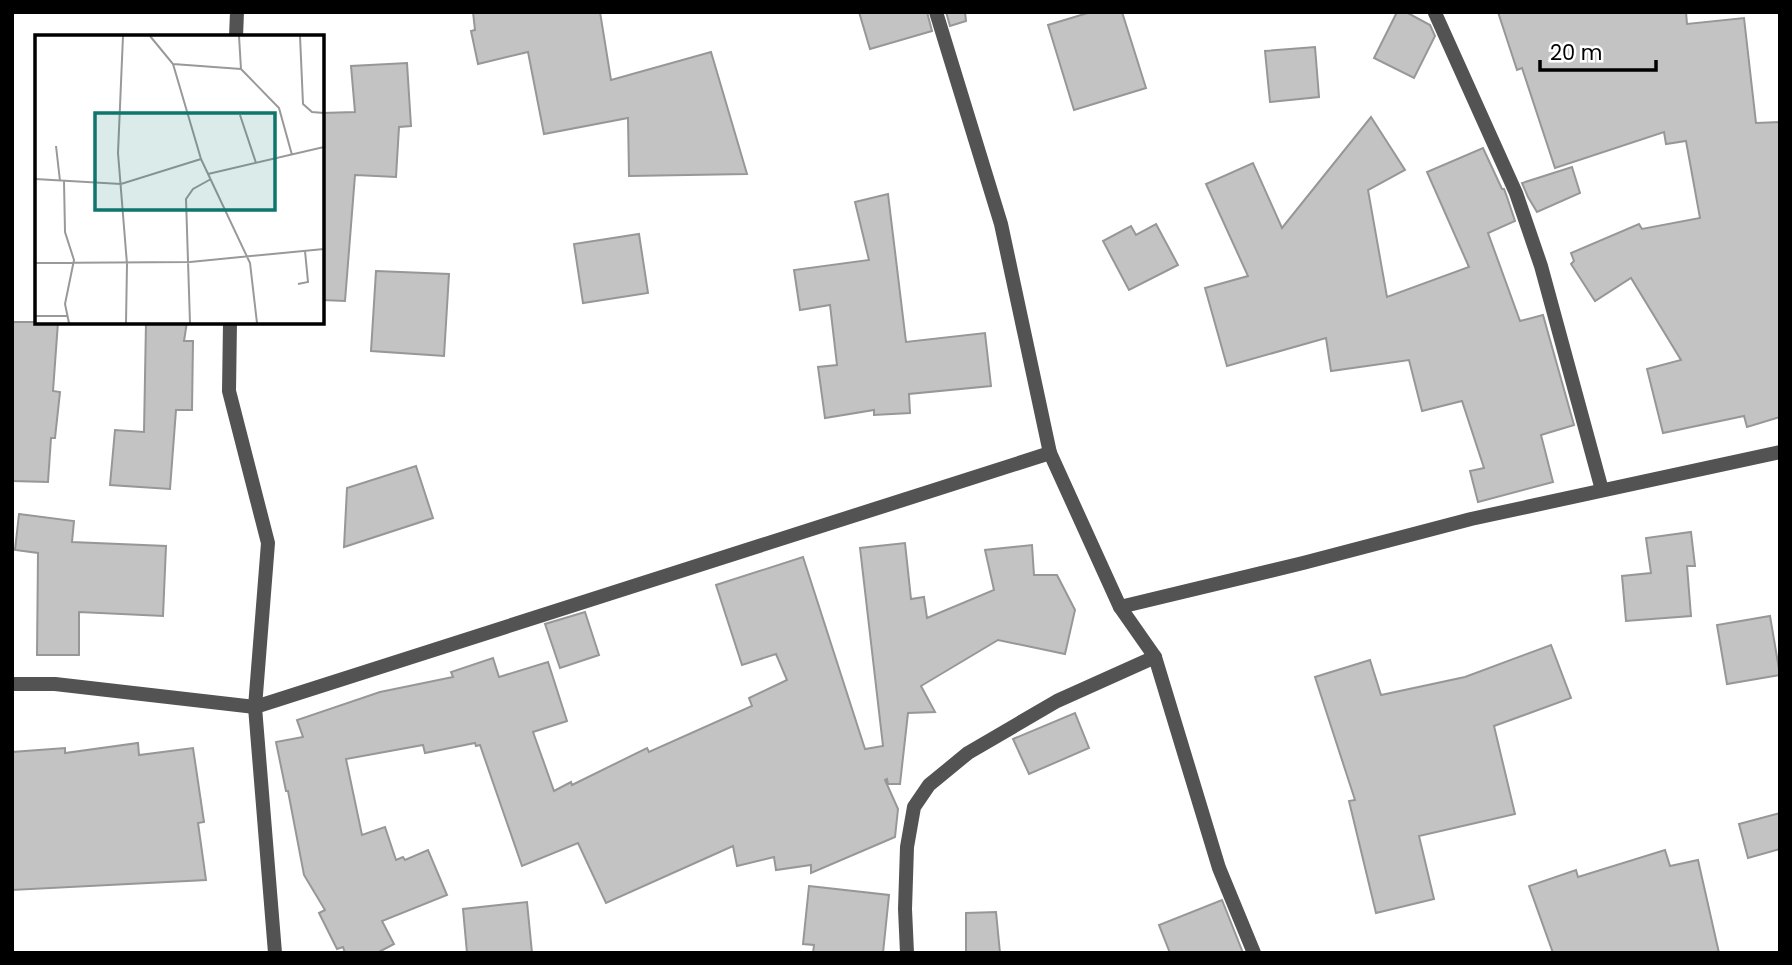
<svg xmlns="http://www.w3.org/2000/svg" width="1792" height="965" viewBox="0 0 1792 965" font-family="Poppins,sans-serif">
<rect width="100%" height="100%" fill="#fff"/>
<g fill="#c3c3c3" stroke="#979797" stroke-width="2">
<path d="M 473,12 L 600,12 L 611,80 L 711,52 L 747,174 L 629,176 L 628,118 L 544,134 L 528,52 L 478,64 L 471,31 L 475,30 Z"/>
<path d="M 859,12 L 927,12 L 932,31 L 870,49 Z"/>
<path d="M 946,12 L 965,12 L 966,21 L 950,26 Z"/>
<path d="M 1091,12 L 1122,12 L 1146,88 L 1074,110 L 1048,25 Z"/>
<path d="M 1397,12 L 1406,12 L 1430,25 L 1435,36 L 1414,78 L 1374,58 Z"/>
<path d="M 1498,12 L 1686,12 L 1687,24 L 1744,18 L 1756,123 L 1780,122 L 1780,417 L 1747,427 L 1744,416 L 1663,433 L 1647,369 L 1681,360 L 1631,278 L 1595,301 L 1571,264 L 1574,261 L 1571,253 L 1639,224 L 1642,229 L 1700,218 L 1686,141 L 1666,144 L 1664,132 L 1555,168 L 1522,68 L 1517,70 Z"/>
<path d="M 1315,47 L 1319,97 L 1270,102 L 1265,51 Z"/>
<path d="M 407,63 L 411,126 L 399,127 L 396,177 L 355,175 L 345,301 L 322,300 L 322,113 L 355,112 L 351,66 Z"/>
<path d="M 1371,117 L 1405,170 L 1368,190 L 1387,297 L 1469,267 L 1427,172 L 1483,148 L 1502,189 L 1504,189 L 1507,197 L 1515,221 L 1488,233 L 1520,321 L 1543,315 L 1574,425 L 1541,435 L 1553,482 L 1478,502 L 1470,471 L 1484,468 L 1462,401 L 1422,411 L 1409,360 L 1331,371 L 1326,338 L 1227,366 L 1205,288 L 1248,276 L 1206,184 L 1253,163 L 1282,228 Z"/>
<path d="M 1572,167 L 1580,193 L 1537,212 L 1528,197 L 1522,183 Z"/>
<path d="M 888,194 L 906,342 L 985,333 L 991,386 L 909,394 L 910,413 L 874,415 L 874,410 L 825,418 L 818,367 L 837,365 L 830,305 L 800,310 L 794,270 L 869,260 L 855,202 Z"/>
<path d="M 1156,224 L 1178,265 L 1129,290 L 1103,241 L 1131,226 L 1136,235 Z"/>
<path d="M 639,234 L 648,293 L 583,303 L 574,244 Z"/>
<path d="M 376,271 L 449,274 L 444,356 L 371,351 Z"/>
<path d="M 12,322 L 58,322 L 53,391 L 60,392 L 55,438 L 51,438 L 48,482 L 12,481 Z"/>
<path d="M 146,322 L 187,322 L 184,341 L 193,341 L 192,410 L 176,410 L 170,489 L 110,485 L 115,430 L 144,432 Z"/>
<path d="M 416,466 L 433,518 L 344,547 L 347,488 Z"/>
<path d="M 19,514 L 74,521 L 72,542 L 166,546 L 163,616 L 79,612 L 79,655 L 37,655 L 38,553 L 15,550 Z"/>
<path d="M 1691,532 L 1695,566 L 1687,566 L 1691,616 L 1626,621 L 1622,576 L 1651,573 L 1646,538 Z"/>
<path d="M 905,543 L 911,599 L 924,597 L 927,618 L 994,590 L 985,550 L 1032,545 L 1034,575 L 1057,575 L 1075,610 L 1065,654 L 998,640 L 921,686 L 935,712 L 908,713 L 900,784 L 888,784 L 887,779 L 885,780 L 898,809 L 895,837 L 811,873 L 811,865 L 776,870 L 774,857 L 737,866 L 733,846 L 606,903 L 578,843 L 522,866 L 480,745 L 476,746 L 475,743 L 425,753 L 423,745 L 346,759 L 362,835 L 385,827 L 396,860 L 403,857 L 405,860 L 428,850 L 447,895 L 382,921 L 394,944 L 377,953 L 345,953 L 343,947 L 337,949 L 319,913 L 325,910 L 304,875 L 288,791 L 286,791 L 276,742 L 303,737 L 297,720 L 380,692 L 453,677 L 451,672 L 493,658 L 499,677 L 548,662 L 567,721 L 533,732 L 554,791 L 571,782 L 572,785 L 647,748 L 649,752 L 752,706 L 749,698 L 787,680 L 776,654 L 742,665 L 716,585 L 803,557 L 865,749 L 883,746 L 860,548 Z"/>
<path d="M 585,612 L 599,655 L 560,668 L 545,624 Z"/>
<path d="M 1770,616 L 1780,675 L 1727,684 L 1717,625 Z"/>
<path d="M 1551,645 L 1571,698 L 1494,726 L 1515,814 L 1419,836 L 1434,899 L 1376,913 L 1349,801 L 1355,800 L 1315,677 L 1370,660 L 1381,695 L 1465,677 Z"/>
<path d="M 1075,713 L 1089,748 L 1029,774 L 1013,739 Z"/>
<path d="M 138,743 L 139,755 L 193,748 L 204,822 L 198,823 L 206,880 L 12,890 L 12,752 L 65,748 L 65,753 Z"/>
<path d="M 1780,813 L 1780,849 L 1748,858 L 1739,824 Z"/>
<path d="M 1665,850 L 1670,866 L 1698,860 L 1719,953 L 1553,953 L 1529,886 L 1576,870 L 1578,877 Z"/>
<path d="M 809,886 L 889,895 L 883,953 L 813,953 L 814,945 L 803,944 Z"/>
<path d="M 1222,900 L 1243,953 L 1170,953 L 1159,925 Z"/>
<path d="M 527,902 L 532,953 L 467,953 L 463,909 Z"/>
<path d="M 996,912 L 1000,953 L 966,953 L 966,913 Z"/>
</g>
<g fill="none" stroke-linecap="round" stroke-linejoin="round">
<g stroke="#535353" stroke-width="14">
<path d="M 936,12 L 1001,224 L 1050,453"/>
<path d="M 1435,13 L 1516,193 L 1541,266 L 1602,490"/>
<path d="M 236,37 L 237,12"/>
<path d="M 230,322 L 229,391 L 268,543 L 255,707 L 275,953"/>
<path d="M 1120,607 L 1303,563 L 1471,519 L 1780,452"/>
<path d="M 12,684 L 55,684 L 255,707 L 1050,453 L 1120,607 L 1155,657 L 1219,868 L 1254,953"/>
<path d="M 907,953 L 905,909 L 907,847 L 914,807 L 929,785 L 968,753 L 1057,701 L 1155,657"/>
</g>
</g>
<g transform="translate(35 35)">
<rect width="289" height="289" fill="#fff"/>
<path fill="none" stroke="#999" stroke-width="2" d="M 88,1 L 83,118 L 92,229 L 91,288M 115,1 L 138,29 L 166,124M 204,1 L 206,34 L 244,73 L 257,120M 265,1 L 268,69 L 277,77 L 289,78M 138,29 L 206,34M 205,80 L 221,128M 21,111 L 25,146M 173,139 L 289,112M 0,144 L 86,149 L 166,124 L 215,228 L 222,288M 29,146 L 30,197 L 39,225 L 30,269 L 34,288M 0,228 L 155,227 L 289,214M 263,249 L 273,247 L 270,216M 0,281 L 33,281M 155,288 L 151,164 L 158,154 L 176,144"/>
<path fill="#0f766e" fill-opacity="0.15" stroke="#0f766e" stroke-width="3.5" d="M 60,78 L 240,78 L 240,175 L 60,175 Z"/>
<rect width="289" height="289" fill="none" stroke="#000" stroke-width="3.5"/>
</g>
<rect width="1792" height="965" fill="none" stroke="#000000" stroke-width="28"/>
<path d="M1540 60v10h116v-10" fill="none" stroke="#000000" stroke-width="3.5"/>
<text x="1550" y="60" font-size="21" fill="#000000" stroke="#ffffff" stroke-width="5" paint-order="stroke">20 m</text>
</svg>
